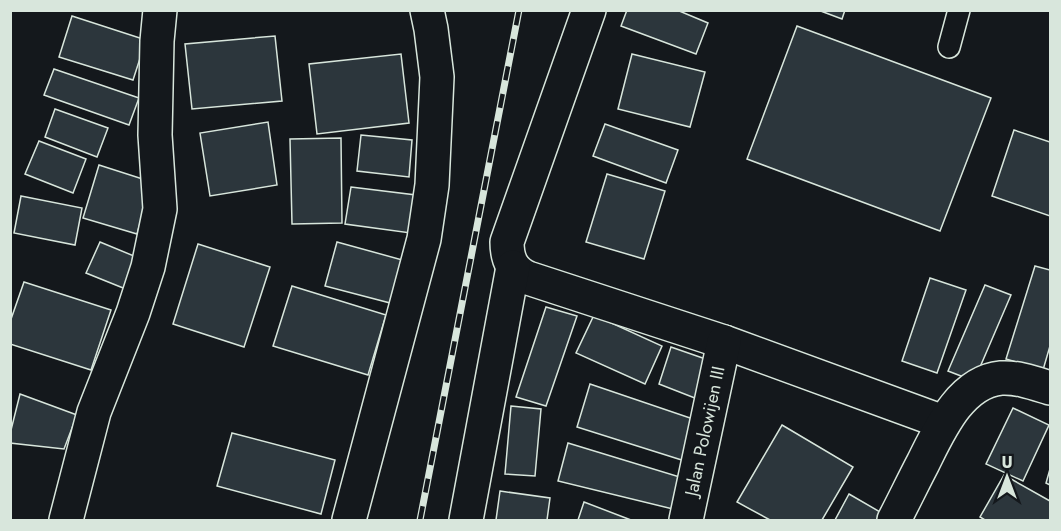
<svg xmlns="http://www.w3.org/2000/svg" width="1061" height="531" viewBox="0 0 1061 531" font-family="Jost,sans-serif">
<rect width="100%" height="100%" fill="#14181c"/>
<g fill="#2c363c" stroke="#d8e6dc" stroke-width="1.5">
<path d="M 627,10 L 677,10 L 708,23 L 696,54 L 621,26 Z"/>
<path d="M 818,10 L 845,10 L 842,19 Z"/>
<path d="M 72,16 L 146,40 L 133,80 L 59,57 Z"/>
<path d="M 797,26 L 991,98 L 940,231 L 747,159 Z"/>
<path d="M 275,36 L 282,101 L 192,109 L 185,44 Z"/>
<path d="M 401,54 L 409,123 L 317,134 L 309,64 Z"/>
<path d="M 632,54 L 705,72 L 690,127 L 618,109 Z"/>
<path d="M 54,69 L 139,98 L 129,125 L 44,95 Z"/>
<path d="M 55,109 L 108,128 L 97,157 L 45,137 Z"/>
<path d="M 268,122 L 277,185 L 210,196 L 200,133 Z"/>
<path d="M 605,124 L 678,150 L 666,183 L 593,156 Z"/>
<path d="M 1014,130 L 1050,142 L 1050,216 L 992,196 Z"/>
<path d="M 361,135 L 412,140 L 409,177 L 357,171 Z"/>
<path d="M 341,138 L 342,223 L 292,224 L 290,139 Z"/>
<path d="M 39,141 L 86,159 L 73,193 L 25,174 Z"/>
<path d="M 99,165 L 152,182 L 137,234 L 83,218 Z"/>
<path d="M 607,174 L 665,191 L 644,259 L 586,242 Z"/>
<path d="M 351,187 L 424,196 L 418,234 L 345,224 Z"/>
<path d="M 21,196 L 82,208 L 75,245 L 14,233 Z"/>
<path d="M 100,242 L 146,261 L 133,292 L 86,273 Z"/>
<path d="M 337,242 L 406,261 L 394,304 L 325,286 Z"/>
<path d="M 198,244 L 270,267 L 244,347 L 173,324 Z"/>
<path d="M 1035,266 L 1050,270 L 1050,346 L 1043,370 L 1006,359 Z"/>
<path d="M 930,278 L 966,290 L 937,373 L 902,361 Z"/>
<path d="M 24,282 L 111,310 L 91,370 L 10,344 L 10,322 Z"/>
<path d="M 985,285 L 1011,295 L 974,381 L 948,371 Z"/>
<path d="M 292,286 L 386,315 L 368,375 L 273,346 Z"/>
<path d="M 546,307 L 577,316 L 546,406 L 516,397 Z"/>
<path d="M 594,315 L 662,346 L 645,384 L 576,353 Z"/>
<path d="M 671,347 L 717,363 L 705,402 L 659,384 Z"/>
<path d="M 590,384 L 699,421 L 688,462 L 577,427 Z"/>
<path d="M 20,394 L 77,415 L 64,449 L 10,443 L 10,434 Z"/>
<path d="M 511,406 L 541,409 L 535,476 L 505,474 Z"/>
<path d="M 1013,408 L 1049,425 L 1023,481 L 986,464 Z"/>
<path d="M 782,425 L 853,467 L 822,520 L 770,520 L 737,502 Z"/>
<path d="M 232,433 L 335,460 L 321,514 L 217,486 Z"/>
<path d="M 568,443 L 683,478 L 677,510 L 558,481 Z"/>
<path d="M 1050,469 L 1050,485 L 1046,483 Z"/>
<path d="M 1004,475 L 1050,501 L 1050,520 L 985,520 L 980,517 Z"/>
<path d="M 500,491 L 550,498 L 547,520 L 496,520 Z"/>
<path d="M 849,494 L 887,516 L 885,520 L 835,520 Z"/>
<path d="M 584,502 L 631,520 L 578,520 Z"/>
</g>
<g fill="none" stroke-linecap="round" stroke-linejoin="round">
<g stroke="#d8e6dc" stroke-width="24">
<path id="lane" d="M 949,47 L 959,10"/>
</g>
<g stroke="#d8e6dc" stroke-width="36">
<g id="street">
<path d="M 589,10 L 507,242 C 507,259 512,271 528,278 L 724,342 L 943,422"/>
<path d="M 66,520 L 94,412 L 133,313 L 148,267 L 160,209 L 155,135 L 157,41 L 160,10"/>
<path d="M 349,520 L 424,239 L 432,185 L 437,77 L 431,29 L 427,10"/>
<path d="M 466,520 L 513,267"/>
<path d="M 686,520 L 724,342"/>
<path d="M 894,520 C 904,501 913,482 923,463 C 939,431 960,382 1001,378 C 1018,377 1034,383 1050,388"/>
</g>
</g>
<use href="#lane" stroke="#14181c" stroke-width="21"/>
<use href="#street" stroke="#14181c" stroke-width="33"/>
<g stroke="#d8e6dc" stroke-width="7">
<path id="rail" d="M 420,520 L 519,10"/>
</g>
<use href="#rail" stroke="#14181c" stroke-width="4.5" stroke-dasharray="14" stroke-linecap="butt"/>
</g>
<g text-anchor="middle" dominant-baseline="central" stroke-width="4.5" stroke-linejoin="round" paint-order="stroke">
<g font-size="18" fill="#d8e6dc" stroke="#14181c">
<text transform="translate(705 431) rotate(-78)">Jalan Polowijen III</text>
</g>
</g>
<rect width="1061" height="531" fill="none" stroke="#d8e6dc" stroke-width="24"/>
<g transform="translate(1007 477)" stroke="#14181c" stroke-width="4.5" paint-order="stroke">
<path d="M0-4.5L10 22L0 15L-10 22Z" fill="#d8e6dc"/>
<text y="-9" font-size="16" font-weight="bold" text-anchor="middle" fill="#d8e6dc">U</text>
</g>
</svg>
